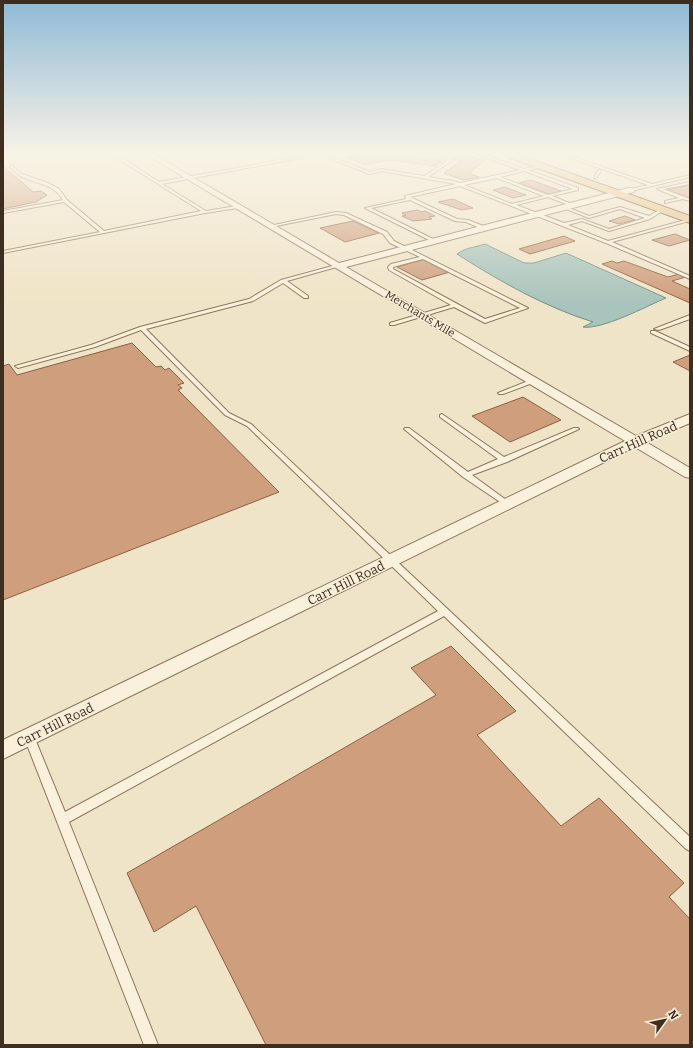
<svg xmlns="http://www.w3.org/2000/svg" width="693" height="1048" viewBox="0 0 693 1048" font-family="Bitter,serif">
<rect width="100%" height="100%" fill="#f0e4c8"/>
<path fill="#a9c4bc" stroke="#6f938a" d="M 485,244 L 524,263 L 534,263 L 566,253 L 666,298 C 647,306 602,330 583,327 L 593,322 C 545,307 499,281 457,254 C 467,247 473,248 485,244 Z"/>
<g fill="#cf9f7d" stroke="#8d5f41">
<path d="M 408,155 L 442,161 L 434,166 L 391,160 L 365,164 L 346,157 L 350,155 Z"/>
<path d="M 466,155 L 484,161 L 469,173 L 479,177 L 463,180 L 444,173 L 461,161 L 450,158 Z"/>
<path d="M 3,166 L 33,192 L 41,191 L 47,195 L 36,202 L 3,209 Z"/>
<path d="M 531,180 L 561,191 L 549,194 L 519,183 Z"/>
<path d="M 690,185 L 690,198 L 667,190 Z"/>
<path d="M 505,187 L 510,189 L 526,195 L 513,198 L 493,190 Z"/>
<path d="M 453,199 L 473,208 L 462,210 L 438,202 Z"/>
<path d="M 417,210 L 422,212 L 425,211 L 435,216 L 429,217 L 432,219 L 413,221 L 402,216 L 406,215 L 402,213 Z"/>
<path d="M 625,216 L 635,220 L 619,224 L 609,221 Z"/>
<path d="M 353,221 L 379,233 L 345,242 L 320,228 Z"/>
<path d="M 675,234 L 690,240 L 669,246 L 652,240 Z"/>
<path d="M 564,236 L 575,241 L 530,254 L 519,249 Z"/>
<path d="M 424,259 L 450,272 L 422,280 L 397,267 Z"/>
<path d="M 612,261 L 617,263 L 624,261 L 668,277 L 679,274 L 686,277 L 672,281 L 690,289 L 690,303 L 602,264 Z"/>
<path d="M 132,343 L 156,367 L 161,366 L 165,370 L 169,368 L 184,383 L 178,385 L 182,388 L 178,390 L 279,492 L 3,600 L 3,366 L 9,364 L 17,375 Z"/>
<path d="M 690,355 L 690,371 L 673,362 Z"/>
<path d="M 523,397 L 561,420 L 510,442 L 472,416 Z"/>
<path d="M 451,646 L 516,711 L 477,735 L 561,826 L 599,798 L 684,883 L 669,897 L 690,919 L 690,1045 L 266,1045 L 196,906 L 154,932 L 127,873 L 436,695 L 411,668 Z"/>
</g>
<g fill="none" stroke-linecap="round" stroke-linejoin="round">
<g stroke="#8d765c" stroke-width="2">
<g id="service">
<path d="M 112,155 L 117,155 L 159,182 L 308,155 L 316,155 L 162,184 L 206,211 L 237,206 L 238,208 L 205,213 L 3,253 L 3,251 L 100,232 L 64,202 L 3,213 L 3,211 L 63,200 C 54,184 37,184 22,177 C 18,175 14,170 10,167 L 11,165 L 22,174 L 48,183 L 59,189 L 67,200 L 104,231 L 201,211 Z"/>
<path d="M 322,155 L 327,155 L 370,172 L 381,169 L 424,176 L 446,162 L 445,160 L 434,155 C 441,155 446,157 450,162 L 428,177 L 453,181 L 460,183 L 520,170 L 479,155 L 485,155 L 524,169 L 543,165 L 543,167 L 528,170 L 578,188 L 578,190 L 552,196 L 574,205 L 571,206 L 548,197 L 516,205 L 564,223 L 582,219 L 609,229 L 645,218 L 620,209 L 589,218 L 561,207 L 564,206 L 589,216 L 620,207 L 649,216 L 661,209 L 664,210 L 650,219 L 609,231 L 582,221 L 568,225 L 608,241 L 689,219 L 689,221 L 612,242 L 690,276 L 690,279 L 606,243 L 460,186 L 410,197 L 457,219 L 468,220 L 486,227 L 486,229 L 482,229 L 466,222 L 455,221 L 410,200 L 371,208 L 437,241 L 433,242 L 365,208 L 406,199 L 405,196 L 456,184 L 381,171 L 369,174 ZM 524,171 L 573,189 L 548,195 L 500,177 ZM 497,178 L 544,196 L 512,204 L 464,185 Z"/>
<path d="M 562,155 L 568,155 L 652,184 L 690,175 L 690,177 L 631,191 L 630,189 L 648,185 Z"/>
<path d="M 598,170 L 601,171 L 596,178 L 594,178 Z"/>
<path d="M 690,182 L 690,184 L 663,189 L 690,199 L 690,201 L 683,199 L 665,203 L 665,201 L 679,198 L 657,189 Z"/>
<path d="M 336,212 L 346,213 L 387,232 L 394,241 L 528,308 L 485,323 L 454,307 L 394,325 L 390,325 L 390,323 L 451,305 L 389,270 L 388,267 L 391,264 L 420,257 L 390,243 L 383,234 L 344,215 L 336,214 L 271,227 L 269,226 ZM 423,259 L 520,308 L 485,319 L 393,269 L 393,267 Z"/>
<path d="M 336,265 L 340,266 L 287,281 L 308,296 L 308,298 L 304,298 L 283,283 L 253,301 L 146,329 L 229,413 L 251,424 L 690,837 L 690,851 L 686,849 L 444,616 L 69,822 L 158,1045 L 144,1045 L 24,737 L 25,734 L 29,732 L 33,734 L 65,812 L 438,611 L 247,426 L 225,415 L 141,330 L 95,347 L 18,368 L 15,366 L 91,345 L 140,327 L 249,299 L 281,280 Z"/>
<path d="M 690,315 L 690,319 L 659,330 L 654,329 Z"/>
<path d="M 651,331 L 655,331 L 690,347 L 690,351 L 651,333 Z"/>
<path d="M 533,379 L 535,380 L 535,382 L 503,394 L 499,394 L 498,393 Z"/>
<path d="M 442,414 L 504,457 L 574,428 L 578,428 L 579,429 L 507,462 L 472,475 L 509,502 L 510,504 L 506,506 L 463,477 L 404,429 L 405,428 L 409,428 L 468,472 L 498,459 L 440,417 L 440,415 Z"/>
</g>
</g>
<g stroke="#8d765c" stroke-width="2">
<path id="minor" d="M 147,155 L 155,155 L 339,263 L 628,188 L 634,188 L 634,192 L 346,267 L 636,436 L 690,414 L 690,423 L 646,442 L 690,468 L 690,478 L 685,477 L 635,447 L 3,759 L 3,740 L 625,441 Z"/>
</g>
<g stroke="#5b4430" stroke-width="2">
<path id="trunk" d="M 505,155 L 519,155 L 690,216 L 690,223 L 507,157 Z"/>
</g>
<use href="#service" fill="#faf1dc" fill-rule="evenodd"/>
<use href="#minor" fill="#faf1dc" fill-rule="evenodd"/>
<use href="#trunk" fill="#eabe7c" fill-rule="evenodd"/>
</g>
<linearGradient id="sky" x2="0" y2="1"><stop stop-color="#8fbad6"/><stop offset="0.51" stop-color="#f8f3e6"/><stop offset="1" stop-color="#f8f3e6" stop-opacity="0"/></linearGradient>
<rect width="693" height="302" fill="url(#sky)"/>
<g text-anchor="middle" dominant-baseline="central" stroke-width="3" stroke-linejoin="round" paint-order="stroke">
<g font-size="11" fill="#3d2e20" stroke="#f7eed8">
<text transform="translate(420 314) rotate(31)">Merchants Mile</text>
</g>
<g font-size="13" fill="#3d2e20" stroke="#f7eed8">
<text transform="translate(638 442) rotate(-24)">Carr Hill Road</text>
<text transform="translate(346 583) rotate(-26)">Carr Hill Road</text>
<text transform="translate(55 725) rotate(-26)">Carr Hill Road</text>
</g>
</g>
<rect width="693" height="1048" fill="none" stroke="#3d2e20" stroke-width="8"/>
<g transform="translate(665 1020) rotate(57)" stroke="#f7eed8" stroke-width="3" paint-order="stroke">
<path d="M0-3L7 15L0 10L-7 15Z" fill="#3d2e20"/>
<text y="-6" font-size="11" font-weight="bold" text-anchor="middle" fill="#3d2e20">N</text>
</g>
</svg>
